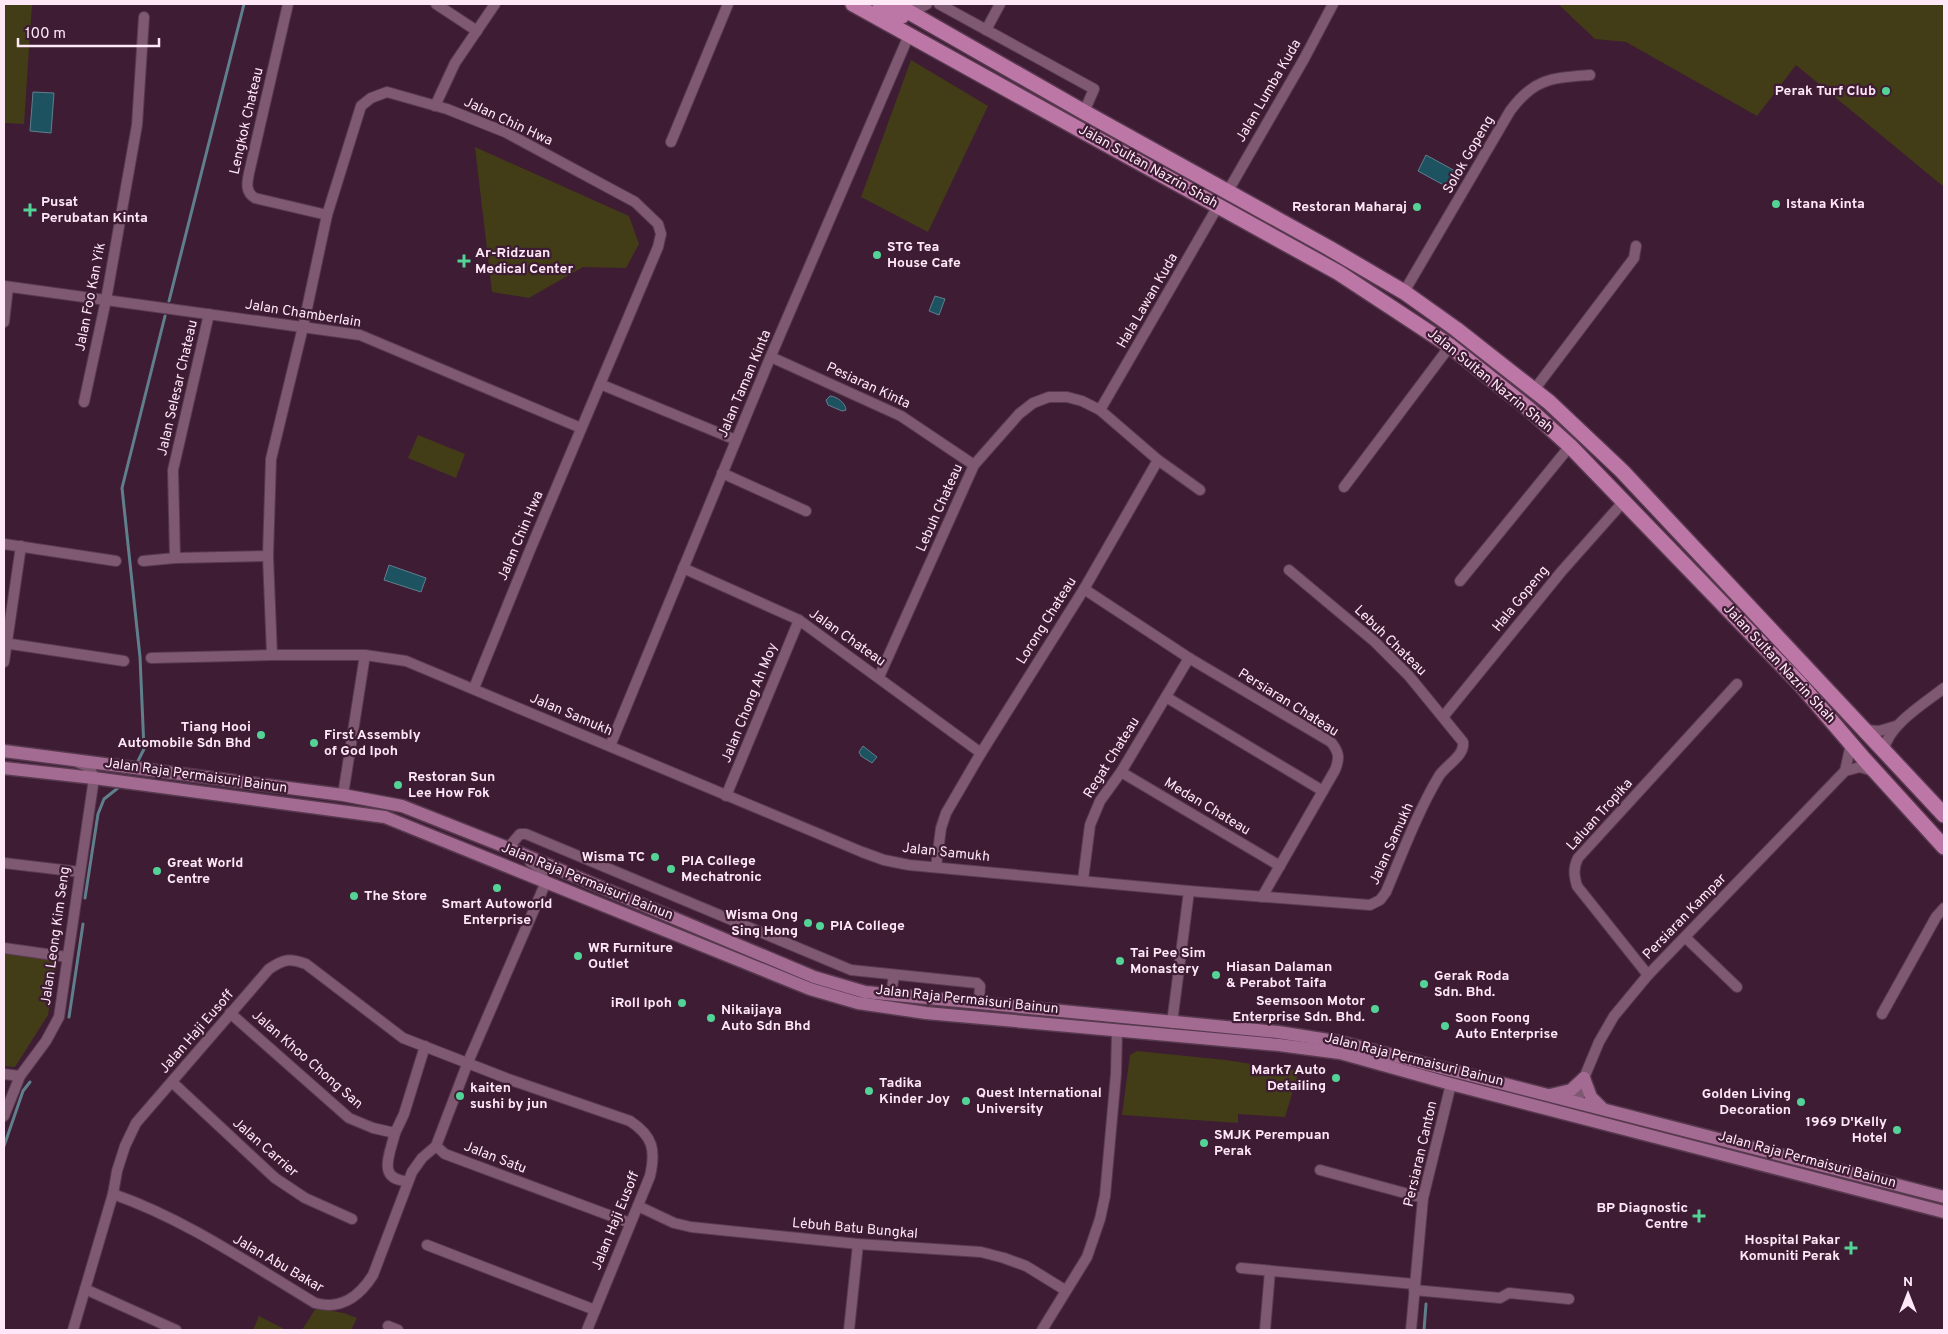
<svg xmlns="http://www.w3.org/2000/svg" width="1948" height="1334" viewBox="0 0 1948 1334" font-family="Overpass,sans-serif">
<rect width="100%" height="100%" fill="#3e1c34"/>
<g fill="#423c17">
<path d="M 4,4 L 32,4 L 24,124 L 4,123 Z"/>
<path d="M 1558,4 L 1944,4 L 1944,187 L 1796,65 L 1757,116 L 1626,42 L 1595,39 Z"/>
<path d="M 911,60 L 988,106 L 928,232 L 861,197 Z"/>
<path d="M 475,147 L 629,216 L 639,244 L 626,268 L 583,267 L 529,298 L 492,292 Z"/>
<path d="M 418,435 L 465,454 L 456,478 L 408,458 Z"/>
<path d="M 4,953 L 57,961 L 48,1015 L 15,1067 L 4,1066 Z"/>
<path d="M 1137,1051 L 1226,1060 L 1299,1071 L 1285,1117 L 1238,1114 L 1238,1123 L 1122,1115 L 1130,1055 Z"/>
<path d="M 316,1308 L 344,1313 L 357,1318 L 351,1330 L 302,1330 Z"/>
<path d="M 259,1316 L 286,1330 L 253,1330 Z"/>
</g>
<g fill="#1d5260" stroke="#607f8d">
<path d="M 33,92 L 54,93 L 51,133 L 30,131 Z"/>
<path d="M 1426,155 L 1457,172 L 1449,188 L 1418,171 Z"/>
<path d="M 935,296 L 945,299 L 939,315 L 929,311 Z"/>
<path d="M 830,396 C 836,396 846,403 846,410 L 842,411 L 828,405 L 826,400 Z"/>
<path d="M 389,565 L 426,578 L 421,592 L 384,580 Z"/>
<path d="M 863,746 L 877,757 L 872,763 L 861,756 L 859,752 Z"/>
</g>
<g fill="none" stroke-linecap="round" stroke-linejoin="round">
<g stroke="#607f8d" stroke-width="3">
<path d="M 169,301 L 244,4"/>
<path d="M 138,761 L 144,749 L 140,657 L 122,488 L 165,316"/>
<path d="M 85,898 L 98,814 L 104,799 L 118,788"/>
<path d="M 69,1017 L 83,924"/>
<path d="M 4,1146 L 23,1091 L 30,1082"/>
<path d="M 1424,1330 L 1426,1304"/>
</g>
<g stroke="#583a50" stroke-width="12">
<g id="minor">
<path d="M 288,4 L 249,173 C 247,183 245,192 255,198 L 327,215"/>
<path d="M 436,4 L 477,31"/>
<path d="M 939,4 L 1094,89 L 1084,112"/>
<path d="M 907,8 L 916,10 L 927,4"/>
<path d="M 986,30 L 1000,4"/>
<path d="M 435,106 L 455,63 L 495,4"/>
<path d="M 671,142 L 728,4"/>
<path d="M 1228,191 L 1304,59 L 1333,4"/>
<path d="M 4,286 L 360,335 L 581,428"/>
<path d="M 1404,292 L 1510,111 C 1534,78 1552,78 1590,75"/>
<path d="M 4,322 L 8,287"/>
<path d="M 771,357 L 901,416 L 974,465"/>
<path d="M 600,384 L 736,440"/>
<path d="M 1534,390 L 1634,258 L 1636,246"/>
<path d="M 84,402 L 106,300 L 137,125 L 144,17"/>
<path d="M 1100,410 L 1218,206"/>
<path d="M 1158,460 L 1200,490"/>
<path d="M 722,473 L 806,511"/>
<path d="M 1344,487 L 1450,346"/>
<path d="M 4,544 L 116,561"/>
<path d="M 175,558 L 173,470 L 209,314"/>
<path d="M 143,561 L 175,558 L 268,556"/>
<path d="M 683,568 L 799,620 L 981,753"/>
<path d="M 1460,581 L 1570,446"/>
<path d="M 1084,589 L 1189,658 L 1331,742 C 1339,752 1340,758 1335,770 L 1262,897"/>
<path d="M 4,643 L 124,661"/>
<path d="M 272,655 L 268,556 L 271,459 L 303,327 L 327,215 L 361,106 L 371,98 L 387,92 L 447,109 L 505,132 L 635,202 L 658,224 L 661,234 L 658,247 L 530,550 L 474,688"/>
<path d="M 151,658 L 272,655 L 365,655 L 406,661 L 862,852 L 884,860 L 909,865 L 1189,891 L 1370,905 L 1380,900 L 1386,892 C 1402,854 1418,811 1439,776 C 1446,765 1465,756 1463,742 L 1409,676 L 1375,642 L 1289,570"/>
<path d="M 4,662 L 21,546"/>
<path d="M 879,677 L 974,465 L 1019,414 L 1033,403 L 1049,397 L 1067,397 L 1082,401 L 1100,410 L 1158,460 L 1084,589 L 981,753 L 946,813 L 941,828 L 936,867"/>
<path d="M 1166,697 L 1323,791"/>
<path d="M 1443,717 L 1561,572 L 1624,501"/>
<path d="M 1866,730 L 1879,731 L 1896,726"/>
<path d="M 610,746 L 770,358 L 909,35"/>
<path d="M 1884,750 C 1888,725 1925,703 1944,688"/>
<path d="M 1845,771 L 1860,767 L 1873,771"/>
<path d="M 1121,772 L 1280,866"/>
<path d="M 343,795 L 365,655"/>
<path d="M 726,796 L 799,620"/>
<path d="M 508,848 L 520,834 L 526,834 L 851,970 L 977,983 L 980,986 L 979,1004"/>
<path d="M 530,862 L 541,869 L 546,882 L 468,1062 L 436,1146 L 445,1154 L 630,1223"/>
<path d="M 4,863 L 80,872"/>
<path d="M 1083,880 L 1090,825 L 1100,801 L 1121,772 L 1189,658"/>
<path d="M 1685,937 L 1737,987"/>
<path d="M 4,948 L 67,957"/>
<path d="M 1648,975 L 1577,886 C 1574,875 1573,868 1578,858 L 1737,684"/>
<path d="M 891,995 L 894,975"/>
<path d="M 230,1013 L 349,1118 L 373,1128 L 395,1133 L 404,1114 L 425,1046"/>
<path d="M 1882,1014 L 1936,917 L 1944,908"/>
<path d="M 1172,1023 L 1189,891"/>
<path d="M 4,1074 L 20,1076"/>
<path d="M 172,1082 L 275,1178 L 305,1198 L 352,1219"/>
<path d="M 1577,1103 L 1584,1078 L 1599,1042 L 1614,1016 L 1648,975 L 1845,771 L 1851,744"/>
<path d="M 4,1116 L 20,1076 L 46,1041 L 59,1017 L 94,778 C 91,768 87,766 79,763"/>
<path d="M 395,1133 C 390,1154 376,1180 408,1181"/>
<path d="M 1320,1170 L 1423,1198"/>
<path d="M 113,1194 C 185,1219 250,1264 315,1303 C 341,1310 359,1297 373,1275 L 412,1172 L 422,1158 L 436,1146"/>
<path d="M 638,1206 L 674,1223 L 691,1227 L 858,1244 L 981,1252 L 1004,1258 L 1026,1266 L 1065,1290"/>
<path d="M 427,1245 L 595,1310"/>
<path d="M 1241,1268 L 1414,1284"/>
<path d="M 85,1289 L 176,1330"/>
<path d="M 1414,1290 L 1500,1298 L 1509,1293 L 1569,1299"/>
<path d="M 388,1326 L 398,1330"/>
<path d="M 73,1330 L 113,1194 L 117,1171 L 125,1146 L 136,1123 L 269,969 C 284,959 289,958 306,964 L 403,1038 L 511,1080 L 630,1121 C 653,1136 656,1150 650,1176 L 587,1330"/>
<path d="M 849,1330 L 858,1244"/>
<path d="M 1042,1330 L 1087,1257 L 1100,1219 L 1105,1196 L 1116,1074 L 1117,1032"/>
<path d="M 1265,1330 L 1270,1271"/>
<path d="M 1411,1330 L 1423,1198 L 1451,1084"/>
</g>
</g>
<g stroke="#583a50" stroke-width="15">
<g id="major">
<path d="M 4,751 L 343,795 L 402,806 L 508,848 L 814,977 L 865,992 L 1278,1032 L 1341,1042 L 1944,1197"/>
<path d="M 4,768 L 94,778 L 385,817 L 810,989 L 858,1003 L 926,1013 L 1279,1045 L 1340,1053 L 1451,1084 L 1944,1212"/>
<path d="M 1584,1078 L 1591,1097 L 1603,1109"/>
<path d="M 1550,1095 L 1571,1090 L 1584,1078"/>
</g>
</g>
<g stroke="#583a50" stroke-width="18">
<g id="highway">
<path d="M 853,4 L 1339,273 L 1450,346 L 1529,409 L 1570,446 L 1800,684 L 1864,759 L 1944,847"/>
<path d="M 880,4 L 902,16"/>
<path d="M 895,4 L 1084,112 L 1329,248 L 1404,292 L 1456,329 L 1549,402 L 1622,471 L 1944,815"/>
</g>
</g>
<use href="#minor" stroke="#7f5872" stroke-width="10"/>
<use href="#major" stroke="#a46b92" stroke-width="12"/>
<use href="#highway" stroke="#bd77a7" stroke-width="15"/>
</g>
<g fill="#53d396" stroke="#3e1c34" stroke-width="2">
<circle cx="1886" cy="91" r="5"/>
<circle cx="1776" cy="204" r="5"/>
<circle cx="1417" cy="207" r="5"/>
<path d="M27.5 202.5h5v5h5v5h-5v5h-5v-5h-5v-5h5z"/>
<circle cx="877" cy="255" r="5"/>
<path d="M461.5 253.5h5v5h5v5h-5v5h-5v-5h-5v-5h5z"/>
<circle cx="261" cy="735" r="5"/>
<circle cx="314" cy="743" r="5"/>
<circle cx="398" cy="785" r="5"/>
<circle cx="655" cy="857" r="5"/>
<circle cx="671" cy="869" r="5"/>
<circle cx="157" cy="871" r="5"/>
<circle cx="497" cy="888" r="5"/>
<circle cx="354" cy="896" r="5"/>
<circle cx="808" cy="923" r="5"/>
<circle cx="820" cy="926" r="5"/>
<circle cx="578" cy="956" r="5"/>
<circle cx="1120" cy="961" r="5"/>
<circle cx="1216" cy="975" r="5"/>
<circle cx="1424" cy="984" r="5"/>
<circle cx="682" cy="1003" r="5"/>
<circle cx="1375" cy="1009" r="5"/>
<circle cx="711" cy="1018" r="5"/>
<circle cx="1445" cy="1026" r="5"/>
<circle cx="1336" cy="1078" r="5"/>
<circle cx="869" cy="1091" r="5"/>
<circle cx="460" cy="1096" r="5"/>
<circle cx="966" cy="1101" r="5"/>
<circle cx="1801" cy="1102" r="5"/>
<circle cx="1897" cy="1130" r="5"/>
<circle cx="1204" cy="1143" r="5"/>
<path d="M1696.5 1208.5h5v5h5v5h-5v5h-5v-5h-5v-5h5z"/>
<path d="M1848.5 1240.5h5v5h5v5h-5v5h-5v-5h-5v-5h5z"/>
</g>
<g text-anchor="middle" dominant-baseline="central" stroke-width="4.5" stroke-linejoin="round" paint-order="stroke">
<g font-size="14" fill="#fee7f6" stroke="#3e1c34">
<text transform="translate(1269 91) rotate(-60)">Jalan Lumba Kuda</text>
<text transform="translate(247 121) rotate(-77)">Lengkok Chateau</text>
<text transform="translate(508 122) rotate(25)">Jalan Chin Hwa</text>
<text transform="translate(1469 155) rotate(-60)">Solok Gopeng</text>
<text transform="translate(1148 167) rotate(29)">Jalan Sultan Nazrin Shah</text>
<text transform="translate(91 297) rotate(-79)">Jalan Foo Kan Yik</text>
<text transform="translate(1148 301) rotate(-60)">Hala Lawan Kuda</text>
<text transform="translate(303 314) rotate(9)">Jalan Chamberlain</text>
<text transform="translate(1490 381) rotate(39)">Jalan Sultan Nazrin Shah</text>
<text transform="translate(745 384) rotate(-67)">Jalan Taman Kinta</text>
<text transform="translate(868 386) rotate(25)">Pesiaran Kinta</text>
<text transform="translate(178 388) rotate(-77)">Jalan Selesar Chateau</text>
<text transform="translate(940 508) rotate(-66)">Lebuh Chateau</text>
<text transform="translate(521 536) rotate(-67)">Jalan Chin Hwa</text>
<text transform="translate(1521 599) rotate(-51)">Hala Gopeng</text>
<text transform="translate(1047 621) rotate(-58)">Lorong Chateau</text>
<text transform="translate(847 638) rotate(35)">Jalan Chateau</text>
<text transform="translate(1390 641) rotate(44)">Lebuh Chateau</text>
<text transform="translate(1779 664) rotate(47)">Jalan Sultan Nazrin Shah</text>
<text transform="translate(750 703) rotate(-68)">Jalan Chong Ah Moy</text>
<text transform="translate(1288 703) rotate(32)">Persiaran Chateau</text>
<text transform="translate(571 715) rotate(23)">Jalan Samukh</text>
<text transform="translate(1112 758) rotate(-58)">Regat Chateau</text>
<text transform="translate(196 776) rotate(8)">Jalan Raja Permaisuri Bainun</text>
<text transform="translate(1207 807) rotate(31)">Medan Chateau</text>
<text transform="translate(1600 815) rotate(-48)">Laluan Tropika</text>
<text transform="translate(1392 844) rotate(-66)">Jalan Samukh</text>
<text transform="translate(946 853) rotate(6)">Jalan Samukh</text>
<text transform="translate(587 882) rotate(22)">Jalan Raja Permaisuri Bainun</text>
<text transform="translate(1685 917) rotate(-46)">Persiaran Kampar</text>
<text transform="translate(56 936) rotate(-82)">Jalan Leong Kim Seng</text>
<text transform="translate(967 1000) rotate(6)">Jalan Raja Permaisuri Bainun</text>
<text transform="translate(197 1032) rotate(-49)">Jalan Haji Eusoff</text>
<text transform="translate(307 1060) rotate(41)">Jalan Khoo Chong San</text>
<text transform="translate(1414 1060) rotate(14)">Jalan Raja Permaisuri Bainun</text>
<text transform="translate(265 1148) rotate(41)">Jalan Carrier</text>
<text transform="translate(1421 1154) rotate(-77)">Persiaran Canton</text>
<text transform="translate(495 1158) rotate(21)">Jalan Satu</text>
<text transform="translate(1807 1160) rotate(15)">Jalan Raja Permaisuri Bainun</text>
<text transform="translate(616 1221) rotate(-68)">Jalan Haji Eusoff</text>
<text transform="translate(855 1229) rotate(5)">Lebuh Batu Bungkal</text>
<text transform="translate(278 1264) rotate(30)">Jalan Abu Bakar</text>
</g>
<g font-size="14" font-weight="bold" fill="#fee7f6" stroke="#3e1c34" text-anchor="start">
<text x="1876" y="91" text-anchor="end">Perak Turf Club</text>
<text x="41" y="202">Pusat<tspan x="41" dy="16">Perubatan Kinta</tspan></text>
<text x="1786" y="204">Istana Kinta</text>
<text x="1407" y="207" text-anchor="end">Restoran Maharaj</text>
<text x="887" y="247">STG Tea<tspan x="887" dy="16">House Cafe</tspan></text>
<text x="475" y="253">Ar-Ridzuan<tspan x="475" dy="16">Medical Center</tspan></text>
<text x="251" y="727" text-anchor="end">Tiang Hooi<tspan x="251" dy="16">Automobile Sdn Bhd</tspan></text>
<text x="324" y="735">First Assembly<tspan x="324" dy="16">of God Ipoh</tspan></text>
<text x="408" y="777">Restoran Sun<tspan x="408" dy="16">Lee How Fok</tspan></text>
<text x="645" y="857" text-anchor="end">Wisma TC</text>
<text x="681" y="861">PIA College<tspan x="681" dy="16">Mechatronic</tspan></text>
<text x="167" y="863">Great World<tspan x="167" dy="16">Centre</tspan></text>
<text x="364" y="896">The Store</text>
<text x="497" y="904" text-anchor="middle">Smart Autoworld<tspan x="497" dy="16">Enterprise</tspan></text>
<text x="798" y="915" text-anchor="end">Wisma Ong<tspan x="798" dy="16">Sing Hong</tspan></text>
<text x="830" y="926">PIA College</text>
<text x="588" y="948">WR Furniture<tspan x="588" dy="16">Outlet</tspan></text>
<text x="1130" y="953">Tai Pee Sim<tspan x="1130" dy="16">Monastery</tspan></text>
<text x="1226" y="967">Hiasan Dalaman<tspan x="1226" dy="16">&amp; Perabot Taifa</tspan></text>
<text x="1434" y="976">Gerak Roda<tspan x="1434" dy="16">Sdn. Bhd.</tspan></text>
<text x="1365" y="1001" text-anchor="end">Seemsoon Motor<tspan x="1365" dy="16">Enterprise Sdn. Bhd.</tspan></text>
<text x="672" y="1003" text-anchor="end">iRoll Ipoh</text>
<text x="721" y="1010">Nikaijaya<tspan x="721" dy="16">Auto Sdn Bhd</tspan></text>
<text x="1455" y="1018">Soon Foong<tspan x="1455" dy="16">Auto Enterprise</tspan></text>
<text x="1326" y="1070" text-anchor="end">Mark7 Auto<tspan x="1326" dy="16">Detailing</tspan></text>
<text x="879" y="1083">Tadika<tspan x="879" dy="16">Kinder Joy</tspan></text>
<text x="470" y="1088">kaiten<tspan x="470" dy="16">sushi by jun</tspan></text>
<text x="976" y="1093">Quest International<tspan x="976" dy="16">University</tspan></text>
<text x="1791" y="1094" text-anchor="end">Golden Living<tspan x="1791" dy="16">Decoration</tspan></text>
<text x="1887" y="1122" text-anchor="end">1969 D'Kelly<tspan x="1887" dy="16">Hotel</tspan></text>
<text x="1214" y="1135">SMJK Perempuan<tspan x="1214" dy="16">Perak</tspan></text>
<text x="1688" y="1208" text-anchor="end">BP Diagnostic<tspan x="1688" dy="16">Centre</tspan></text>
<text x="1840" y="1240" text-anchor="end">Hospital Pakar<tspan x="1840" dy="16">Komuniti Perak</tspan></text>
</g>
</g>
<rect width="1948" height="1334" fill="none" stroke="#fee7f6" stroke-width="10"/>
<g transform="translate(1908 1294)" stroke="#3e1c34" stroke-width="4" paint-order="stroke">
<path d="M0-4L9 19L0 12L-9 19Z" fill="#fee7f6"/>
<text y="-8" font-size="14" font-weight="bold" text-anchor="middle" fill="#fee7f6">N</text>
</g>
<path d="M18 38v8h141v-8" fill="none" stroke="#fee7f6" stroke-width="2.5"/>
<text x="25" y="38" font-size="15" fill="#fee7f6" stroke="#3e1c34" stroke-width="4" paint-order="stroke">100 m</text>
</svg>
